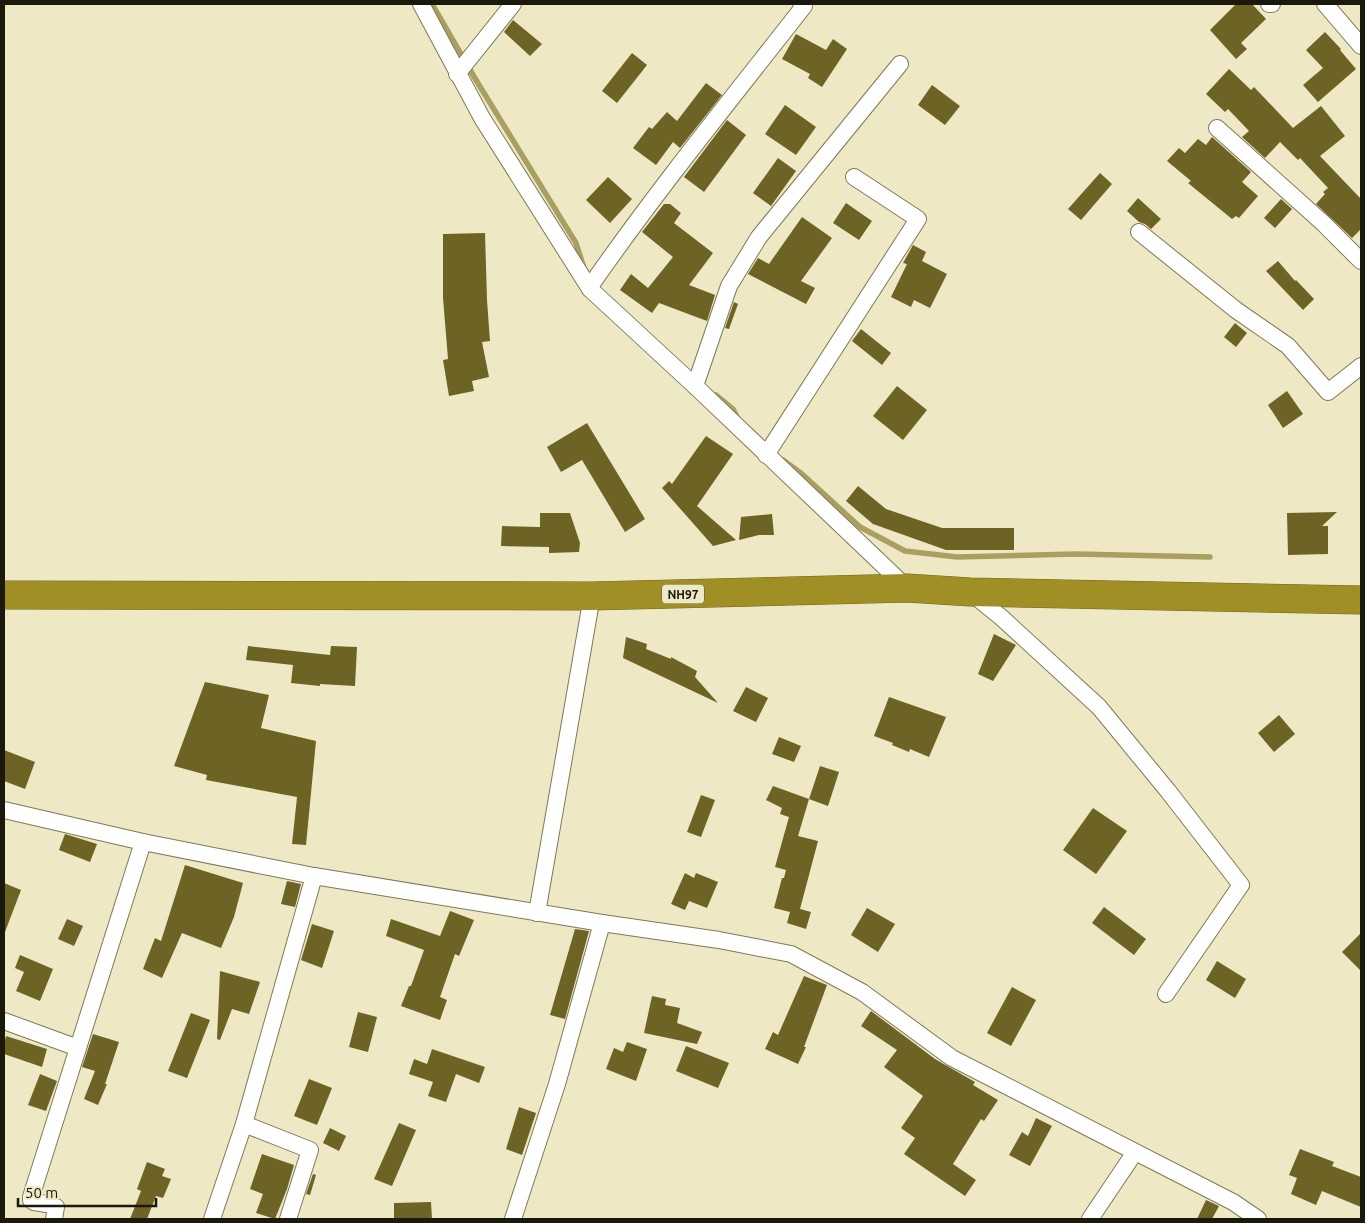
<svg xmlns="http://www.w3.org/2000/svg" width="1365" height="1223" viewBox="0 0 1365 1223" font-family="Ubuntu,sans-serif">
<rect width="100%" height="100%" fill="#eee9c4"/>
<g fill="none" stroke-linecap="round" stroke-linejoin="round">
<g stroke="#a99f61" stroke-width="5.5">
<path d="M 432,4 L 476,80 L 576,243 L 584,268"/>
<path d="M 716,395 L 733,409 L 738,419"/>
<path d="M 783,460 L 802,474 L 860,527 L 905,551 L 957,557 L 1076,554 L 1210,557"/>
</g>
</g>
<g fill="#6d6325">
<path d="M 1236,4 L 1252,4 L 1266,19 L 1241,43 L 1247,49 L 1236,59 L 1210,30 Z"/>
<path d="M 513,20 L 542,44 L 530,56 L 504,32 Z"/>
<path d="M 1325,32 L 1341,49 L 1340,50 L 1356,69 L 1318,102 L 1303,85 L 1323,68 L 1306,50 Z"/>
<path d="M 796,34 L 826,50 L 833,39 L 847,49 L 822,87 L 808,78 L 810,74 L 782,59 Z"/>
<path d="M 632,53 L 647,65 L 617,103 L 602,91 Z"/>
<path d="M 1229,69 L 1251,90 L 1254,87 L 1293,128 L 1321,106 L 1345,136 L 1320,156 L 1361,199 L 1361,229 L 1352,238 L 1316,204 L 1325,194 L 1323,192 L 1328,188 L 1300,158 L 1298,160 L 1280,142 L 1265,158 L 1242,137 L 1249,131 L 1228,109 L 1225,112 L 1206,94 Z"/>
<path d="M 706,83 L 722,95 L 680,148 L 673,142 L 656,165 L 633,148 L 649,127 L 652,129 L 667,112 L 677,121 Z"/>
<path d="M 932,85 L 960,106 L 945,125 L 918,105 Z"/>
<path d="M 785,105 L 816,127 L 796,155 L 765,134 Z"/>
<path d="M 727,120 L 746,135 L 704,192 L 684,177 Z"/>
<path d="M 1212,137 L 1251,172 L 1242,182 L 1258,196 L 1239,218 L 1236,216 L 1232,219 L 1188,183 L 1191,181 L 1167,161 L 1179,148 L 1185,153 L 1198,139 L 1206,145 Z"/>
<path d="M 778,158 L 796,171 L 771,206 L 753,193 Z"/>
<path d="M 1100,173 L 1112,184 L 1081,220 L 1068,209 Z"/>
<path d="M 608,177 L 632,199 L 610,223 L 586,200 Z"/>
<path d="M 1138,198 L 1161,219 L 1151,229 L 1145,224 L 1139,222 L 1127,211 Z"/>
<path d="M 1281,199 L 1292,209 L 1275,228 L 1264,218 Z"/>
<path d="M 846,203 L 872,221 L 859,240 L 833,223 Z"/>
<path d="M 664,204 L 670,204 L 681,213 L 674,223 L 713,253 L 689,285 L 715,295 L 707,321 L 659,303 L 652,313 L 620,290 L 631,274 L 648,288 L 673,257 L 642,232 Z"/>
<path d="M 802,217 L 832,238 L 801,281 L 815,288 L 806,304 L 748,274 L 758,258 L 769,264 Z"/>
<path d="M 485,233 L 487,300 L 490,341 L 482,342 L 489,377 L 472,381 L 474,391 L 449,396 L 443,360 L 448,359 L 443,298 L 443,234 Z"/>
<path d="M 913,245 L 926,252 L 922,261 L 947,274 L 930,308 L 914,300 L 911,307 L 891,297 L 907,264 L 903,263 Z"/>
<path d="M 1278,261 L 1295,281 L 1296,280 L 1314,299 L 1303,310 L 1266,271 Z"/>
<path d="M 734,302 L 738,304 L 729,329 L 725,328 Z"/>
<path d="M 1235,323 L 1247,333 L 1236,347 L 1224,337 Z"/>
<path d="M 861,329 L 891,353 L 882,365 L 852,341 Z"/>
<path d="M 897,386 L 927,410 L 903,440 L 873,416 Z"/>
<path d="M 1287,391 L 1303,414 L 1283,428 L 1268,405 Z"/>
<path d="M 587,423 L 645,519 L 625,532 L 582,460 L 561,472 L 547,447 Z"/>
<path d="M 706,436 L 733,454 L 697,506 L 736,540 L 713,546 L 662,488 L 669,481 L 672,484 Z"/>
<path d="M 858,486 L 886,509 L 942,528 L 1014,528 L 1014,550 L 946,550 L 873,524 L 846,501 Z"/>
<path d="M 1337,512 L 1322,526 L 1328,526 L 1328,554 L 1288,555 L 1287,513 Z"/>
<path d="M 540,513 L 570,513 L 580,543 L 579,552 L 549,553 L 549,547 L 501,546 L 502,526 L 540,527 Z"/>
<path d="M 772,514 L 774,535 L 759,535 L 739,540 L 741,517 Z"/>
<path d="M 994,634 L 1016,645 L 993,681 L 978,674 Z"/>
<path d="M 626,637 L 647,644 L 646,649 L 671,659 L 671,657 L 697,671 L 695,677 L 718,703 L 623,658 Z"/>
<path d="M 248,646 L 330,655 L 331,646 L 357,647 L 355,686 L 320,684 L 320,686 L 291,683 L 293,665 L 246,660 Z"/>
<path d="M 205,682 L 269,695 L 261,728 L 316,741 L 306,845 L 292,844 L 297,797 L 206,780 L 207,775 L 174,766 Z"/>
<path d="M 746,687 L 768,698 L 756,722 L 733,711 Z"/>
<path d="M 889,697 L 946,717 L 929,757 L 910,749 L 909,752 L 892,745 L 893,743 L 874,736 Z"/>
<path d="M 1279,715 L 1295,734 L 1274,752 L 1258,733 Z"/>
<path d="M 779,737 L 801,746 L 794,762 L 772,754 Z"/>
<path d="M 4,750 L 35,762 L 25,789 L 4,781 Z"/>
<path d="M 820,766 L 839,772 L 828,806 L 809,799 Z"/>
<path d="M 773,786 L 809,799 L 798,836 L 818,841 L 800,909 L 811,912 L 806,929 L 787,923 L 790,912 L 774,908 L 782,878 L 784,878 L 786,870 L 775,867 L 789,817 L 780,814 L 782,808 L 766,800 Z"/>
<path d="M 701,795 L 715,800 L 701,837 L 687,832 Z"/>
<path d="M 1093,808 L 1127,831 L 1096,874 L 1063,850 Z"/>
<path d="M 65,834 L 97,844 L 90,862 L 59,850 Z"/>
<path d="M 185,865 L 243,883 L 234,917 L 221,948 L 182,933 L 162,978 L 143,969 L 155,938 L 161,941 Z"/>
<path d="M 685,873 L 694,878 L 696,873 L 718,882 L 707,908 L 689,901 L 685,910 L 671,904 Z"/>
<path d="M 287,881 L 301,884 L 295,907 L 281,904 Z"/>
<path d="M 4,883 L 21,890 L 5,932 L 4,932 Z"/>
<path d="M 1104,907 L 1146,939 L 1134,955 L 1092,923 Z"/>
<path d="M 867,908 L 895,924 L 878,952 L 851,935 Z"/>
<path d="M 450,911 L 474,920 L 459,956 L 455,954 L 440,997 L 447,1000 L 440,1020 L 401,1006 L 409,986 L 411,986 L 424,950 L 386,936 L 391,919 L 440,936 Z"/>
<path d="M 67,919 L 83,926 L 74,946 L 58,939 Z"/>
<path d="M 312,924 L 334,931 L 322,968 L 301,960 Z"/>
<path d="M 575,929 L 589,931 L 565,1019 L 550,1015 Z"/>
<path d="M 1361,933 L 1361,971 L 1342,952 Z"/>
<path d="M 20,955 L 53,969 L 40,1001 L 16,991 L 24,972 L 15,968 Z"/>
<path d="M 1217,961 L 1246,979 L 1235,998 L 1206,980 Z"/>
<path d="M 220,971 L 260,982 L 249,1014 L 232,1009 L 220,1040 L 217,1039 Z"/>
<path d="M 804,976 L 827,985 L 804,1047 L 806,1047 L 798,1064 L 765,1049 L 773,1032 L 778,1035 Z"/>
<path d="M 1012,987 L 1036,1000 L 1011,1046 L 987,1033 Z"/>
<path d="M 652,996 L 666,999 L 665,1005 L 680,1008 L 677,1023 L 702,1032 L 697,1044 L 644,1033 Z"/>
<path d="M 871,1011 L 935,1059 L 975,1082 L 973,1085 L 998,1100 L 984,1121 L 981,1119 L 953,1164 L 976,1180 L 965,1196 L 904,1154 L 915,1138 L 901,1128 L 923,1096 L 884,1067 L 897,1050 L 861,1026 Z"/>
<path d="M 358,1012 L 377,1017 L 368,1052 L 349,1047 Z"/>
<path d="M 191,1013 L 210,1020 L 187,1078 L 168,1071 Z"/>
<path d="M 93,1034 L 119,1042 L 105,1084 L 107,1084 L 98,1105 L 84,1099 L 95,1071 L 82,1067 Z"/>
<path d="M 6,1036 L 47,1049 L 42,1067 L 4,1054 L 4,1044 Z"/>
<path d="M 627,1042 L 647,1049 L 636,1081 L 606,1069 L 614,1048 L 623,1052 Z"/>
<path d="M 686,1046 L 729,1063 L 718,1088 L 676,1071 Z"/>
<path d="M 432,1049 L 485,1067 L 479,1083 L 456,1074 L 446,1102 L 428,1096 L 433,1082 L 409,1074 L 414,1059 L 427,1064 Z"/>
<path d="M 40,1074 L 57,1081 L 46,1111 L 28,1105 Z"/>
<path d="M 309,1079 L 332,1088 L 317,1125 L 294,1116 Z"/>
<path d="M 519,1107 L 536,1113 L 522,1155 L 506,1149 Z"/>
<path d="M 1036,1118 L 1052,1126 L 1030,1166 L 1009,1155 L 1022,1132 L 1028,1136 Z"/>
<path d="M 399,1123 L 416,1130 L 392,1186 L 374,1179 Z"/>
<path d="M 330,1128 L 346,1136 L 339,1151 L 323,1143 Z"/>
<path d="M 1300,1149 L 1334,1162 L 1332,1166 L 1361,1177 L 1361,1207 L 1322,1191 L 1316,1205 L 1291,1194 L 1297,1178 L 1289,1175 Z"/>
<path d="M 262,1154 L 294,1165 L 287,1189 L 275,1219 L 256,1213 L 263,1194 L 250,1189 Z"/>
<path d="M 147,1162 L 165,1169 L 162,1176 L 171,1179 L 163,1198 L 156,1196 L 147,1219 L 130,1219 L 141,1191 L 137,1189 Z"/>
<path d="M 313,1174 L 316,1175 L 310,1195 L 306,1194 Z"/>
<path d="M 1206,1200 L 1219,1206 L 1212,1219 L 1197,1219 Z"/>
<path d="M 431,1202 L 432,1219 L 394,1219 L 394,1203 Z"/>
</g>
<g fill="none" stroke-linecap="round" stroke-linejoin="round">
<g stroke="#7e7958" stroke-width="18">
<g id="street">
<path d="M 421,4 L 482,118 L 590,289 L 695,386 L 907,588"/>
<path d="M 1269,4 L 1272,4"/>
<path d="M 1325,4 L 1361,46"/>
<path d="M 457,74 L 513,4"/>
<path d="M 1217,128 L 1323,223 L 1361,261"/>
<path d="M 1139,232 L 1236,310 L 1288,346 L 1328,392 L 1361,366"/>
<path d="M 590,289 L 591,285 C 658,189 732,98 804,6 L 801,4"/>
<path d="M 695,386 L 729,286 L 759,237 L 900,64"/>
<path d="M 766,455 L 918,219 L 854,177"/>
<path d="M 970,592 L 1002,618 L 1099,707 L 1168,791 L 1241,885 L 1166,994"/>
<path d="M 4,810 L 143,842 L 314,876 L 602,923 L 719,940 L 791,954 L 862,992 L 952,1058 L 1233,1202 L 1258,1219"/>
<path d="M 537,913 L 592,596"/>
<path d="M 4,1021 L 78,1048"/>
<path d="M 244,1124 L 310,1150 L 288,1219"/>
<path d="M 54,1219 L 56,1207 L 53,1205 L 34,1202 L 31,1200 L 31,1197 L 143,842"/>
<path d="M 212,1219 L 244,1124 L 314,876"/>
<path d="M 513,1219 L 557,1084 L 602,923"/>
<path d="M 1090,1219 L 1135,1152"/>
</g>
</g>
<g stroke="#71661c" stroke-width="29">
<path id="highway" d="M 4,595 L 592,596 L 907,588 L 970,592 L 1361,600"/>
</g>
<use href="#street" stroke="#fff" stroke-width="16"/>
<use href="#highway" stroke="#a08f24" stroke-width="28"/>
</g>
<g text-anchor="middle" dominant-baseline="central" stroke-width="5" stroke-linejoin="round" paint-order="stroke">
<rect fill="#eee9c4" stroke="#5a5743" stroke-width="1" x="662" y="584.5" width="42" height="19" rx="4"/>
<g font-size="12" font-weight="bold" fill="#1b190c">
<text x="683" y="594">NH97</text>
</g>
</g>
<rect width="1365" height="1223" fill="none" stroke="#1b190c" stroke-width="10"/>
<path d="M18 1198v8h138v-8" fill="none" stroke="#1b190c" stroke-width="2.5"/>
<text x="25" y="1198" font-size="15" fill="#1b190c" stroke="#eee9c4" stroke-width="4" paint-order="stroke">50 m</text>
</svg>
